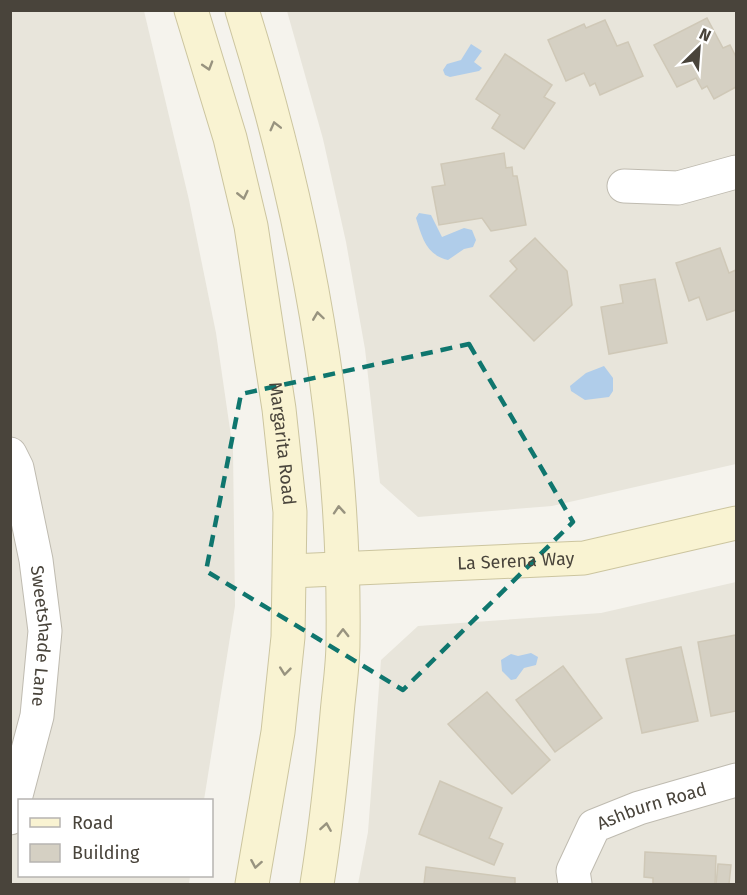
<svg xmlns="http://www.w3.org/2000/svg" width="747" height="895" viewBox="0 0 747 895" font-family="'Fira Sans',sans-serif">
<rect width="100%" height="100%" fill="#f5f3ed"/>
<g fill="#e8e5db">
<path d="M 10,11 L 144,11 L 189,200 L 216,333 L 233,450 L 235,606 L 204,800 L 20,800 L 20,876 L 190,876 L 189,884 L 11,884 Z"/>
<path d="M 287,11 L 736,11 L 736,464 L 552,506 L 418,517 L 380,483 L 365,349 L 346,242 L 323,139 Z"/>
<path d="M 736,582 L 736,884 L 358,884 L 368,832 L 381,660 L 418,626 L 601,613 Z"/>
</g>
<g fill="#b0cdea">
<path d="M 471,44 L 482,51 L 474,62 L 482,68 L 479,71 L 450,77 L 445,75 L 443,70 L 447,64 L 461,60 Z"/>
<path d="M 419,213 L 431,215 L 442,237 L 464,228 L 472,230 L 476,240 L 473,247 L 464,249 L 448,260 C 426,255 422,237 416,218 Z"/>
<path d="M 604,366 L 613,378 L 613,391 L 609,397 L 585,400 L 571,391 L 570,386 L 586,373 Z"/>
<path d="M 531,653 L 538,657 L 536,665 L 524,668 L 516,679 L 511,680 L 502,671 L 501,660 L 511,654 L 518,656 Z"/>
</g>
<g fill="#d5d0c3" stroke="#cfc8b7" stroke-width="1.5">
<path d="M 707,18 L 723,48 L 730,45 L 736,57 L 736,87 L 714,99 L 707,86 L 702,89 L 696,78 L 677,87 L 654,45 Z"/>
<path d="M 605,20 L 617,46 L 628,42 L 643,76 L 600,95 L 595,83 L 590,86 L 584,73 L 566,81 L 548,40 L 584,24 L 586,28 Z"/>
<path d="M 505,54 L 552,85 L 544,97 L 555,103 L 524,149 L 492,128 L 500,115 L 476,99 Z"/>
<path d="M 504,153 L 506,168 L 512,167 L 513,176 L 517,176 L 526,225 L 491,231 L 482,218 L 439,225 L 432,187 L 445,185 L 441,164 Z"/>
<path d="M 535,238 L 567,271 L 572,305 L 534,341 L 490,296 L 517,269 L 510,261 Z"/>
<path d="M 720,248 L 729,273 L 736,270 L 736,310 L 707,320 L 699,297 L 689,301 L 676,263 Z"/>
<path d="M 655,279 L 667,343 L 609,354 L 601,307 L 623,303 L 620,285 Z"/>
<path d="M 736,635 L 736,711 L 711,716 L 698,642 Z"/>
<path d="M 681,647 L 698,721 L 642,733 L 626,659 Z"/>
<path d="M 563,666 L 602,718 L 555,752 L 516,700 Z"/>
<path d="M 487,692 L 550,760 L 512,794 L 448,724 Z"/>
<path d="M 440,781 L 502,808 L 489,838 L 503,844 L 494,865 L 419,834 Z"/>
<path d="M 645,852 L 716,856 L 715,884 L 653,884 L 653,878 L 644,877 Z"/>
<path d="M 718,864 L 731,865 L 729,884 L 716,884 Z"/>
<path d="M 426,867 L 515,878 L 515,884 L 424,884 Z"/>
</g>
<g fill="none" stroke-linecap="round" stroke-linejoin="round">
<g stroke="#bfbbb0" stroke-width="35">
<g id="street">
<path d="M 624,186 L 678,188 L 736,172"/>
<path id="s1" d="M 10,454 L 17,468 L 36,560 L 45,631 L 37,716 L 10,818"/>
<path id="s2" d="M 575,884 L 573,871 L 594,826 L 639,808 L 736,780"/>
</g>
</g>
<g stroke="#ccc59f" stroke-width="35">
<g id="secondary">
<path id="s3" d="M 191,10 L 230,138 L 251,226 L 279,409 L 290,512 L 288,637 L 278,732 L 252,884"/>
<path d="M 242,10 C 306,215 346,427 343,642 C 343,666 339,690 337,714 C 332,771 326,828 317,884"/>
<path id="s4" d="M 291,571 L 584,558 L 736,523"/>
</g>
</g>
<use href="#street" stroke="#fff" stroke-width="33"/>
<use href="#secondary" stroke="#f9f3d2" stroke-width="33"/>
</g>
<defs><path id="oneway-chevron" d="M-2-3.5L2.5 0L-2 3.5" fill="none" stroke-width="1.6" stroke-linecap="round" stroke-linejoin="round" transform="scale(1.5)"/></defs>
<g stroke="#98937f">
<use href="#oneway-chevron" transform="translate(208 66) rotate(73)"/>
<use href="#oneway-chevron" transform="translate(275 126) rotate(-104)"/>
<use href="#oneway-chevron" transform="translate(243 195) rotate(77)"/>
<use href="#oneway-chevron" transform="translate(318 316) rotate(-98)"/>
<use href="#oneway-chevron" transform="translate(339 510) rotate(-94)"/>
<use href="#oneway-chevron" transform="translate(343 633) rotate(-90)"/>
<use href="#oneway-chevron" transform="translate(285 671) rotate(96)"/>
<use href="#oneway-chevron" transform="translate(326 827) rotate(-81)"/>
<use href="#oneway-chevron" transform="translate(256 864) rotate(100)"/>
</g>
<path fill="none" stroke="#0f766e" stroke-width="4.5" stroke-dasharray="12 8" stroke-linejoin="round" d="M 469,344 L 573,522 L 403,690 L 206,571 L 241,394 Z"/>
<g text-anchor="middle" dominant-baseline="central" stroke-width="4.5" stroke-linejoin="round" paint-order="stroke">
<g font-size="18" fill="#49443b" stroke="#fff">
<text stroke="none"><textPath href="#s3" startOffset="444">Margarita Road</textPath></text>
<text stroke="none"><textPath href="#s4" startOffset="225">La Serena Way</textPath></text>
<text stroke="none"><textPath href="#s1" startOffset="186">Sweetshade Lane</textPath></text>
<text stroke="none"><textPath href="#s2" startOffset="124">Ashburn Road</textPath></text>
</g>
</g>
<rect width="747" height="895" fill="none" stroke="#49443b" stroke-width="24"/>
<rect x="18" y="799" width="195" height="78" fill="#ffffff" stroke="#b6b4b1" stroke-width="1.5"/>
<rect x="30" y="818" width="30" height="9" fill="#f9f3d2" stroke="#b6b4b1" stroke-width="1.5"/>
<text x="72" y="829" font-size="18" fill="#49443b">Road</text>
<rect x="30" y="844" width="30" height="18" fill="#d5d0c3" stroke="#b6b4b1" stroke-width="1.5"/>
<text x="72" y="859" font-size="18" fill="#49443b">Building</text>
<g transform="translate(699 48) rotate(25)" stroke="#ffffff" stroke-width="4.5" paint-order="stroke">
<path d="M0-4.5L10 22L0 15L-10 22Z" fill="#49443b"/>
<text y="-9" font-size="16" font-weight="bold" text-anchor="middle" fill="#49443b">N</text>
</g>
</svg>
